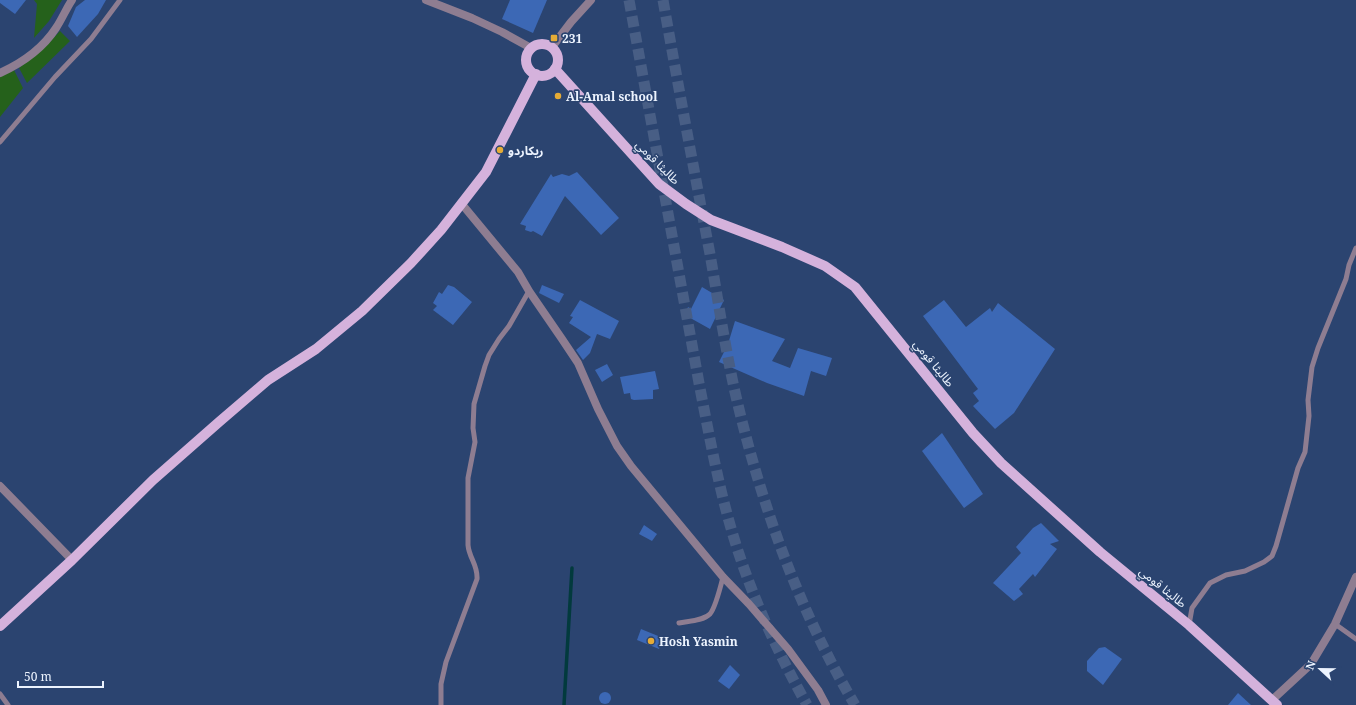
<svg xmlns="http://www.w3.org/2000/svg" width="1356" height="705" viewBox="0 0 1356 705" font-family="'Noto Serif','Noto Sans Arabic',serif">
<rect width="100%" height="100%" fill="#2b4470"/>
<g fill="#25611b">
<path d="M 34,0 L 62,0 L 49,21 L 34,38 L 37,4 Z"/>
<path d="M 60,31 L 70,41 L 27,83 L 19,68 L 46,46 Z"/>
<path d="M 14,70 L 23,88 L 0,117 L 0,76 Z"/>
</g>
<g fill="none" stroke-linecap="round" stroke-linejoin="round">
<path stroke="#023a3d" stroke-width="3.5" d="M 564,705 L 572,568"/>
</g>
<g fill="#3c68b5">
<path d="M 0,0 L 26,0 L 15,14 L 0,3 Z"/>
<path d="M 85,0 L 106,0 L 98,14 L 77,37 L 68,26 L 76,7 Z"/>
<path d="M 510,0 L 547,0 L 533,33 L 502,19 Z"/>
<path d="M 577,172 L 619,218 L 601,235 L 565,196 L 542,236 L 533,231 L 531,232 L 525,230 L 526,226 L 520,224 L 551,174 L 553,177 L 562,174 L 569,176 Z"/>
<path d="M 448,285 L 454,287 L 472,302 L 453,325 L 433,310 L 437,306 L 433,303 L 439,292 L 442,294 Z"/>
<path d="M 542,285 L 564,294 L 559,303 L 539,293 Z"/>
<path d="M 702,287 L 724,300 L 710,329 L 685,315 L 688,307 L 691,309 Z"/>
<path d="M 580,300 L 619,321 L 610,339 L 597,334 L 590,353 L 583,360 L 576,350 L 591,337 L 569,323 L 573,317 L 570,316 Z"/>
<path d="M 944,300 L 966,327 L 990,308 L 992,312 L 998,303 L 1055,349 L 1014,413 L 995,429 L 973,406 L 979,401 L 973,393 L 978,389 L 923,316 Z"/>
<path d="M 735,321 L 785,339 L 772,361 L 790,368 L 798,348 L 832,358 L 826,376 L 811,371 L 804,396 L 767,383 L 719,362 L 728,344 Z"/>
<path d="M 607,364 L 613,375 L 602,382 L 595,370 Z"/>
<path d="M 655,371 L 659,389 L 653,390 L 653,399 L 634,400 L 631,399 L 630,393 L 624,394 L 620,377 Z"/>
<path d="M 942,433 L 983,494 L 964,508 L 922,451 Z"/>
<path d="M 1041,523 L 1059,541 L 1050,544 L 1057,549 L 1035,577 L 1033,574 L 1019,589 L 1023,594 L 1014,601 L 993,583 L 1021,553 L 1016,547 L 1033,528 Z"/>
<path d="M 644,525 L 657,534 L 652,541 L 639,534 Z"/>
<path d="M 641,629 L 663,638 L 659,649 L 637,640 Z"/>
<path d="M 1105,647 L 1122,659 L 1103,685 L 1087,671 L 1087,661 L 1099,648 Z"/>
<path d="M 730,665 L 740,675 L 729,689 L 718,681 Z"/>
<circle cx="605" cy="698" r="6"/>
<path d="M 1238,693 L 1251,705 L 1228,705 Z"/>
</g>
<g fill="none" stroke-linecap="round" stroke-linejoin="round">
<g stroke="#485e85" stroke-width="11" stroke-dasharray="11 5.5" stroke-linecap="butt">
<path d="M 629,0 L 699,383 C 709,434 718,485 733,535 C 751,595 777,651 807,705"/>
<path d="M 663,0 C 678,85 694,170 710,254 C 718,300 725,347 735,392 C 760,501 798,609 855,705"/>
</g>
<g stroke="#8e7d91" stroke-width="5">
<path d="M 0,142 L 55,77 L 91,39 L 120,0"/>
<path d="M 679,623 C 689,621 703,621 710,614 C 715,608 721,585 723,577"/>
<path d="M 1335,624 L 1356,639"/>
<path d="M 1189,625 L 1192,608 L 1210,583 L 1226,575 L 1245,571 L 1264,562 L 1272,556 L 1276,546 L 1298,468 L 1305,452 L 1309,416 L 1308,400 L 1312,367 L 1318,348 L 1346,279 L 1349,265 L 1356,248"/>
<path d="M 0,694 L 8,705"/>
<path d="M 441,705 L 441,684 L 446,662 L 477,579 C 478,565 469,558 468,545 L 468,478 L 475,442 L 473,428 L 474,404 L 485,366 L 489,355 L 499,339 L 509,326 L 529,291"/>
</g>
<g stroke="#8e7d91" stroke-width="8">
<path d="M 426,0 L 472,18 L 502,32 L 531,48"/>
<path d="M 0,73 C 22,63 43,48 56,28 C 62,19 66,9 72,0"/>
<path d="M 461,203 L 518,272 L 529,291 L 562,339 L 578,363 L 598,409 L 617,446 L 631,466 L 723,577 L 749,604 L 788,649 L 818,690 L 826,705"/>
<path d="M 0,486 L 72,560"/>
<path d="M 1272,700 L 1311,664 L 1335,624 L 1356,577"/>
</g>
<path stroke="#8e7d91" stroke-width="8" d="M 552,47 L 571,22 L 591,0"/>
<g stroke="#d5b2dc" stroke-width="10">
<circle cx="542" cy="60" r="16"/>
<path d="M 555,69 L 659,184 L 686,204 L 711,220 L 782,247 L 825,266 L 855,287 L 973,433 L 1001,463 L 1100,552 L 1189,625 L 1277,705"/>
<path d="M 0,626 L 72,560 L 153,480 L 219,422 L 268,380 L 316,349 L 362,311 L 411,263 L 441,230 L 486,172 L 536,74"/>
</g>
</g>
<g fill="#e6ac36" stroke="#2b4470" stroke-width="1.5">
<rect x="550" y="34" width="8" height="8" rx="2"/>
<circle cx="558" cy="96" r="4"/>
<circle cx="500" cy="150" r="4"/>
<circle cx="651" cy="641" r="4"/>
</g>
<g text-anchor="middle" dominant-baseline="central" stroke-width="3.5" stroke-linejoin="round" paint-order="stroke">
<g font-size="12" font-weight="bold" fill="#ecf3fe" stroke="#2b4470" text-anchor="start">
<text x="562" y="38">231</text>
<text x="566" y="96">Al-Amal school</text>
<text x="508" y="150">ريكاردو</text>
<text x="659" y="641">Hosh Yasmin</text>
</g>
<g font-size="12" fill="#ecf3fe" stroke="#2b4470">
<text transform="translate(658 162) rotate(45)">طاليثا قومي</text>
<text transform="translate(934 363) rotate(51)">طاليثا قومي</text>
<text transform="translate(1163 587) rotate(39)">طاليثا قومي</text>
</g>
</g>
<g transform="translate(1320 669) rotate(292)" stroke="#2b4470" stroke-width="3" paint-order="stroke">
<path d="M0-3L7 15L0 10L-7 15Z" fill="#ecf3fe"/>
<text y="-6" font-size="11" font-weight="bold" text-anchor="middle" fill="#ecf3fe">N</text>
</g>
<path d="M18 681v6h85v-6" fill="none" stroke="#ecf3fe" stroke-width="2"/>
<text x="24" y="681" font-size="12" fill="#ecf3fe" stroke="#2b4470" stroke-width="3" paint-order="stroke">50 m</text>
</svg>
